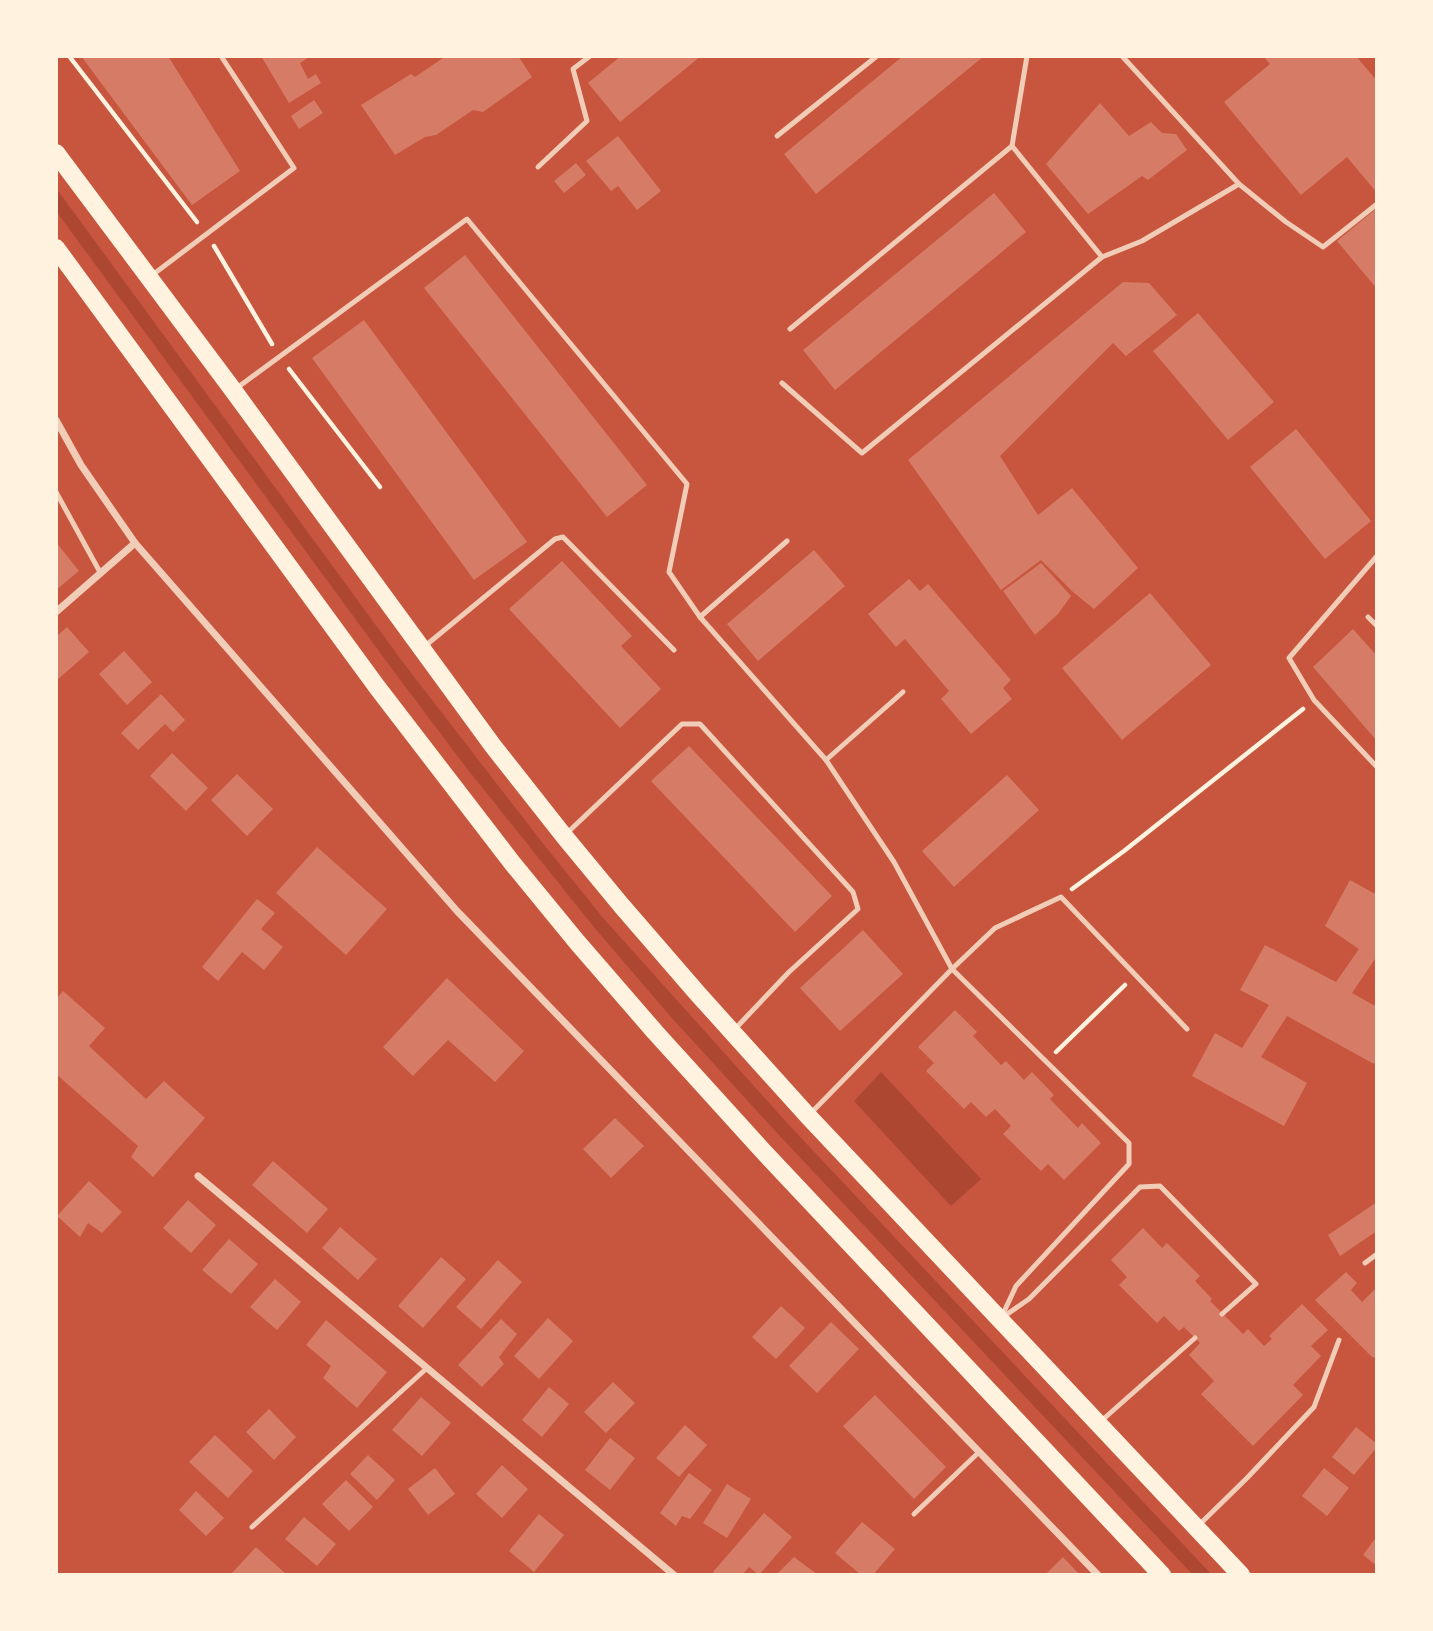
<svg xmlns="http://www.w3.org/2000/svg" width="1433" height="1631" viewBox="0 0 1433 1631" font-family="'Sofia Sans Condensed',sans-serif">
<rect width="100%" height="100%" fill="#c8553d"/>
<g fill="#ae4732">
<path d="M 56,188 L 405,665 L 541,841 L 604,919 L 789,1125 L 1212,1575 L 1193,1575 L 778,1134 L 671,1017 L 593,926 L 465,766 L 395,673 L 56,211 Z"/>
<path d="M 881,1072 L 981,1179 L 951,1206 L 854,1101 Z"/>
</g>
<g fill="#d67c66">
<path d="M 81,56 L 168,56 L 240,171 L 192,205 Z"/>
<path d="M 261,56 L 311,56 L 300,63 L 308,79 L 316,74 L 321,83 L 289,103 Z"/>
<path d="M 446,56 L 518,56 L 532,77 L 483,112 L 473,110 L 436,135 L 425,137 L 395,155 L 361,105 L 411,74 L 415,77 Z"/>
<path d="M 621,56 L 701,56 L 620,122 L 588,83 Z"/>
<path d="M 903,56 L 984,56 L 816,194 L 784,154 Z"/>
<path d="M 1263,56 L 1356,56 L 1377,81 L 1377,193 L 1347,157 L 1301,195 L 1224,102 L 1270,64 Z"/>
<path d="M 314,100 L 323,113 L 299,129 L 291,116 Z"/>
<path d="M 1100,103 L 1129,136 L 1151,122 L 1162,133 L 1176,134 L 1187,150 L 1148,180 L 1142,176 L 1088,214 L 1046,164 Z"/>
<path d="M 618,136 L 661,191 L 637,210 L 618,186 L 611,191 L 586,161 Z"/>
<path d="M 576,163 L 586,175 L 564,193 L 554,181 Z"/>
<path d="M 994,193 L 1026,232 L 835,390 L 803,350 Z"/>
<path d="M 1377,208 L 1377,289 L 1337,241 Z"/>
<path d="M 465,255 L 647,485 L 607,517 L 424,288 Z"/>
<path d="M 1123,282 L 1149,283 L 1177,315 L 1126,356 L 1113,343 L 1000,456 L 1038,515 L 1072,488 L 1138,568 L 1094,609 L 1073,592 L 1041,560 L 1001,590 L 908,460 Z"/>
<path d="M 1198,313 L 1274,402 L 1228,440 L 1153,351 Z"/>
<path d="M 364,320 L 527,542 L 474,580 L 312,358 Z"/>
<path d="M 1296,429 L 1371,521 L 1325,559 L 1250,467 Z"/>
<path d="M 56,542 L 79,571 L 56,590 Z"/>
<path d="M 814,550 L 845,586 L 758,661 L 727,624 Z"/>
<path d="M 562,561 L 632,636 L 621,646 L 661,689 L 620,728 L 509,609 Z"/>
<path d="M 1041,563 L 1071,596 L 1058,614 L 1035,635 L 1003,591 Z"/>
<path d="M 909,579 L 920,591 L 928,584 L 1011,680 L 1003,688 L 1012,699 L 971,734 L 941,699 L 949,691 L 905,639 L 896,647 L 868,614 Z"/>
<path d="M 1150,593 L 1211,665 L 1122,740 L 1062,668 Z"/>
<path d="M 67,627 L 89,652 L 56,681 L 56,637 Z"/>
<path d="M 1353,629 L 1377,656 L 1377,741 L 1313,667 Z"/>
<path d="M 124,651 L 152,682 L 127,705 L 99,674 Z"/>
<path d="M 161,694 L 185,720 L 173,732 L 165,724 L 138,750 L 121,733 Z"/>
<path d="M 689,746 L 832,896 L 795,932 L 651,781 Z"/>
<path d="M 172,753 L 208,788 L 186,811 L 150,776 Z"/>
<path d="M 237,774 L 273,809 L 247,836 L 211,800 Z"/>
<path d="M 1007,775 L 1039,810 L 954,887 L 922,851 Z"/>
<path d="M 317,847 L 387,909 L 346,955 L 276,893 Z"/>
<path d="M 1350,880 L 1377,895 L 1377,956 L 1352,993 L 1377,1007 L 1377,1058 L 1374,1064 L 1287,1016 L 1261,1057 L 1307,1083 L 1284,1126 L 1192,1076 L 1215,1033 L 1242,1048 L 1269,1005 L 1240,990 L 1265,945 L 1336,982 L 1359,949 L 1325,926 Z"/>
<path d="M 257,899 L 275,913 L 261,929 L 283,947 L 264,970 L 242,952 L 218,981 L 202,967 Z"/>
<path d="M 863,930 L 903,974 L 840,1031 L 800,988 Z"/>
<path d="M 447,978 L 524,1051 L 495,1082 L 448,1040 L 413,1076 L 383,1047 Z"/>
<path d="M 63,991 L 105,1028 L 89,1046 L 146,1099 L 164,1081 L 205,1118 L 153,1177 L 131,1157 L 138,1146 L 56,1074 L 56,999 Z"/>
<path d="M 955,1010 L 977,1032 L 973,1036 L 1001,1065 L 1006,1061 L 1024,1080 L 1032,1072 L 1054,1095 L 1050,1099 L 1078,1128 L 1082,1123 L 1101,1143 L 1064,1180 L 1048,1164 L 1041,1171 L 1003,1134 L 1011,1126 L 995,1109 L 986,1117 L 971,1102 L 964,1109 L 926,1071 L 934,1063 L 918,1047 Z"/>
<path d="M 615,1118 L 644,1146 L 611,1178 L 583,1149 Z"/>
<path d="M 273,1161 L 328,1209 L 307,1233 L 252,1185 Z"/>
<path d="M 89,1181 L 122,1212 L 102,1233 L 88,1223 L 80,1237 L 57,1216 Z"/>
<path d="M 188,1200 L 216,1225 L 191,1253 L 163,1228 Z"/>
<path d="M 1377,1202 L 1377,1231 L 1340,1256 L 1328,1235 Z"/>
<path d="M 340,1227 L 377,1259 L 358,1280 L 322,1248 Z"/>
<path d="M 1143,1228 L 1162,1248 L 1167,1243 L 1200,1276 L 1195,1281 L 1212,1299 L 1210,1301 L 1243,1334 L 1248,1329 L 1264,1346 L 1272,1339 L 1269,1336 L 1302,1304 L 1328,1330 L 1311,1346 L 1321,1356 L 1293,1385 L 1303,1395 L 1253,1446 L 1201,1394 L 1214,1381 L 1189,1355 L 1200,1343 L 1184,1327 L 1179,1331 L 1164,1316 L 1157,1323 L 1119,1285 L 1127,1277 L 1111,1260 Z"/>
<path d="M 229,1239 L 258,1264 L 231,1294 L 202,1270 Z"/>
<path d="M 441,1257 L 466,1279 L 423,1328 L 398,1306 Z"/>
<path d="M 498,1260 L 522,1282 L 481,1329 L 456,1307 Z"/>
<path d="M 1346,1272 L 1357,1283 L 1351,1290 L 1362,1302 L 1377,1287 L 1377,1358 L 1372,1357 L 1315,1300 Z"/>
<path d="M 275,1279 L 301,1302 L 277,1330 L 250,1307 Z"/>
<path d="M 781,1306 L 805,1328 L 776,1359 L 752,1337 Z"/>
<path d="M 548,1318 L 573,1341 L 539,1379 L 514,1356 Z"/>
<path d="M 501,1319 L 517,1334 L 499,1357 L 504,1364 L 482,1387 L 458,1365 Z"/>
<path d="M 326,1320 L 387,1372 L 357,1408 L 323,1378 L 331,1366 L 306,1345 Z"/>
<path d="M 831,1322 L 859,1349 L 817,1393 L 789,1366 Z"/>
<path d="M 613,1382 L 635,1403 L 606,1433 L 584,1412 Z"/>
<path d="M 549,1387 L 569,1404 L 542,1437 L 522,1420 Z"/>
<path d="M 875,1395 L 946,1467 L 914,1499 L 843,1426 Z"/>
<path d="M 421,1397 L 451,1423 L 422,1456 L 392,1430 Z"/>
<path d="M 269,1409 L 296,1437 L 274,1460 L 246,1432 Z"/>
<path d="M 685,1425 L 707,1445 L 679,1477 L 656,1458 Z"/>
<path d="M 1356,1427 L 1377,1444 L 1377,1447 L 1354,1475 L 1332,1457 Z"/>
<path d="M 215,1435 L 253,1471 L 228,1498 L 189,1462 Z"/>
<path d="M 610,1438 L 635,1458 L 610,1490 L 585,1470 Z"/>
<path d="M 368,1455 L 395,1480 L 377,1500 L 350,1474 Z"/>
<path d="M 502,1465 L 528,1489 L 502,1518 L 476,1494 Z"/>
<path d="M 435,1468 L 455,1494 L 428,1515 L 408,1489 Z"/>
<path d="M 1324,1468 L 1349,1488 L 1327,1516 L 1302,1496 Z"/>
<path d="M 689,1473 L 712,1490 L 690,1519 L 682,1516 L 676,1526 L 660,1513 Z"/>
<path d="M 346,1480 L 373,1507 L 349,1531 L 322,1504 Z"/>
<path d="M 727,1484 L 751,1499 L 727,1538 L 703,1523 Z"/>
<path d="M 196,1491 L 224,1518 L 206,1536 L 179,1510 Z"/>
<path d="M 764,1513 L 792,1537 L 759,1575 L 749,1567 L 742,1575 L 716,1575 L 713,1572 Z"/>
<path d="M 539,1514 L 564,1535 L 534,1572 L 509,1551 Z"/>
<path d="M 304,1517 L 336,1544 L 317,1566 L 285,1539 Z"/>
<path d="M 862,1522 L 895,1549 L 873,1575 L 861,1575 L 835,1553 Z"/>
<path d="M 1377,1536 L 1377,1566 L 1363,1555 Z"/>
<path d="M 256,1547 L 287,1575 L 234,1575 L 232,1573 Z"/>
<path d="M 794,1557 L 818,1575 L 776,1575 Z"/>
<path d="M 1063,1557 L 1080,1575 L 1045,1575 Z"/>
</g>
<g fill="none" stroke-linecap="round" stroke-linejoin="round">
<g stroke="#fff3e0" stroke-width="4.5">
<path d="M 69,56 L 197,222"/>
<path d="M 214,246 L 272,344"/>
<path d="M 289,369 L 380,487"/>
<path d="M 1072,889 L 1124,851 L 1303,709"/>
<path d="M 1056,1052 L 1125,985"/>
</g>
<g stroke="#f1ccb7" stroke-width="5">
<path d="M 1027,56 L 1012,146 L 1102,257 L 1142,241 L 1239,184"/>
<path d="M 1122,56 L 1239,184 L 1286,222 L 1323,247 L 1377,204"/>
<path d="M 777,136 L 877,56"/>
<path d="M 538,167 L 587,121 L 573,69 L 590,56"/>
<path d="M 151,276 L 294,168 L 221,56"/>
<path d="M 790,329 L 1012,146"/>
<path d="M 782,383 L 862,453 L 1102,257"/>
<path d="M 234,390 L 467,219 L 687,484 L 669,572 L 700,617 L 826,760 L 894,862 L 952,969 L 1129,1143 L 1129,1164 L 1016,1286 L 1002,1316"/>
<path d="M 56,492 L 101,574"/>
<path d="M 1377,556 L 1289,658 L 1314,700 L 1377,767"/>
<path d="M 700,617 L 787,541"/>
<path d="M 1368,617 L 1377,626"/>
<path d="M 425,646 L 555,539 L 563,537 L 674,650"/>
<path d="M 826,760 L 903,692"/>
<path d="M 566,834 L 682,724 L 700,724 L 853,892 L 858,909 L 789,972 L 734,1030"/>
<path d="M 811,1113 L 952,969 L 995,928 L 1061,897 L 1187,1029"/>
<path d="M 1365,1263 L 1377,1254"/>
<path d="M 1003,1317 L 1029,1299 L 1140,1187 L 1160,1186 L 1256,1284 L 1222,1314"/>
<path d="M 1100,1422 L 1195,1338"/>
<path d="M 914,1514 L 978,1453"/>
<path d="M 1199,1525 L 1247,1478 L 1314,1407 L 1339,1340"/>
<path d="M 252,1527 L 427,1368"/>
</g>
<g stroke="#f1ccb7" stroke-width="7">
<path d="M 56,420 L 81,465 L 135,543 L 457,911 L 1098,1575"/>
<path d="M 56,612 L 135,543"/>
<path d="M 198,1176 L 674,1575"/>
</g>
<g stroke="#fff3e0" stroke-width="18">
<path d="M 56,153 L 233,390 L 493,746 L 564,836 L 621,905 L 698,994 L 808,1116 L 1241,1575"/>
<path d="M 56,248 L 377,687 L 513,864 L 577,942 L 655,1032 L 762,1150 L 1162,1575"/>
</g>
</g>
<rect width="1433" height="1631" fill="none" stroke="#fff3e0" stroke-width="116"/>
</svg>
